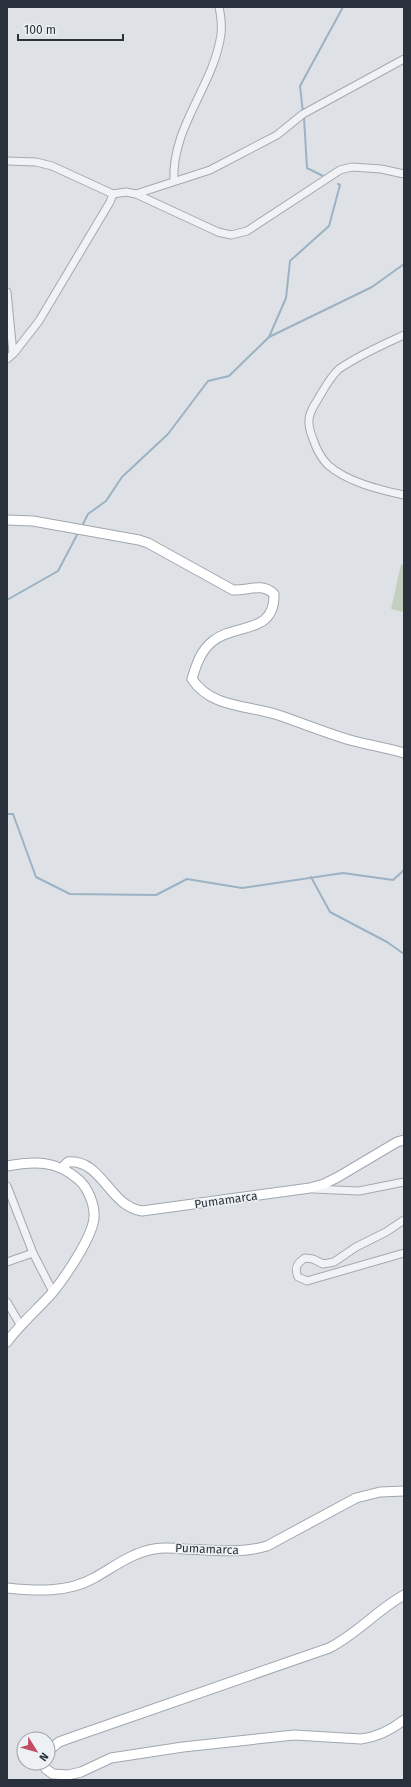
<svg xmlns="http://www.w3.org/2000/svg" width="411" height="1787" viewBox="0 0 411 1787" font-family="'Fira Sans',sans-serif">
<rect width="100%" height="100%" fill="#dee2e6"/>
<path fill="#c5cfc0" d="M 401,564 L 404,565 L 404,612 L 391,609 Z"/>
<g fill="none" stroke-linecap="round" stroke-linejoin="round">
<g stroke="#9cb2c3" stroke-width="2">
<path d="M 303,113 L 300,86 L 343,7"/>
<path d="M 304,117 L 307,168 L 325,177"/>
<path d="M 269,337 L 286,298 L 290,261 L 329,226 L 340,185 L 338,184"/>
<path d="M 83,524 L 88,514 L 106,501 L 122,477 L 168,434 L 208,381 L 229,376 L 269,337 L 372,287 L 404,264"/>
<path d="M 7,600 L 58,571 L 77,535"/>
<path d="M 7,814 L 13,814 L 36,877 L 70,894 L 156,895 L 187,879 L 242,888 L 343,873 L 393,880 L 404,870"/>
<path d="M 311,877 L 330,912 L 387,942 L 404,954"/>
</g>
<g stroke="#a4a9b0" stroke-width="9">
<g id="minor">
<path d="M 7,161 L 36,162 L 52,166 L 113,194 L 126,192 L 136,194 L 218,232 L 231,235 L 247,231 L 340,170 L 352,167 L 381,169 L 404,174"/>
<path d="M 174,181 C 171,127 214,86 221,34 C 222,25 221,16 219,7"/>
<path d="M 136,194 L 210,170 L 277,135 L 303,114 L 404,59"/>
<path d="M 7,292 L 13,353"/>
<path d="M 404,335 C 382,345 359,355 339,369 C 330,377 324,389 318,399 C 308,414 306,422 313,439 C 316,448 321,458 328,465 C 347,482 380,490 404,495"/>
<path d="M 7,359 L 14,353 L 39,321 L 110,202 L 113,194"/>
<path d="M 7,1186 L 33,1253 L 53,1292"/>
<path d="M 313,1189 L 359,1191 L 404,1182"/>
<path d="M 404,1220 L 386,1232 L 356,1247 L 334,1262 L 323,1264 L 313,1259 L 305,1258 C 297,1263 294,1268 298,1277 L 307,1281 L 404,1253"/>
<path d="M 7,1262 L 33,1253"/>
<path d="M 7,1302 L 21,1326"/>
</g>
</g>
<g stroke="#9fa7b1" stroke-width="11">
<g id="major">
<path d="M 7,520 L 33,521 L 139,540 L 148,543 L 233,590 C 248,591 261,582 274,594 C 275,635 235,623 213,641 C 201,650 196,665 192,679 C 211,708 248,705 278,715 C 302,723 326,733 350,740 C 368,745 387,748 404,753"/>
<path d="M 7,1166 C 34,1161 57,1160 79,1180 C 88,1188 95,1205 94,1218 C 92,1238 65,1277 53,1292 C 38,1309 20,1324 7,1342"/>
<path d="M 62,1168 L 68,1162 C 102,1159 109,1206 142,1211 L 310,1188 L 324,1184 L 338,1177 L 397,1142 L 404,1140"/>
<path d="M 7,1588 C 35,1591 68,1593 94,1578 C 114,1567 131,1553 154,1549 C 164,1547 174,1548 184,1549 C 212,1550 240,1554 267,1546 L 356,1498 L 380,1492 L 404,1491"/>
<path d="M 48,1751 L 59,1742 L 70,1738 L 329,1648 C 357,1634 377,1610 404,1595"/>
<path d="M 43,1763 L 46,1769 L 53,1774 L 68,1775 L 81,1772 L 111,1758 L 183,1747 L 294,1735 L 361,1739 C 378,1737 391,1730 404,1720"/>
</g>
</g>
<use href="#minor" stroke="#f0f2f5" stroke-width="7"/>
<use href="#major" stroke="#fff" stroke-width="9"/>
</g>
<g text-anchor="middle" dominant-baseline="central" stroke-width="3" stroke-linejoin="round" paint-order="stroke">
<g font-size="12" fill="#29313c" stroke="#edf1f4">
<text transform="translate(226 1200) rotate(-8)">Pumamarca</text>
<text transform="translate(207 1549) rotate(2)">Pumamarca</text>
</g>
</g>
<rect width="411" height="1787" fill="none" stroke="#29313c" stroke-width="16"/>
<g transform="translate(36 1751) rotate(127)"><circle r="19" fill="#edf1f4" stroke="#9fa4aa"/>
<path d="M0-3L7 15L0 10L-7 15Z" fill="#c14d67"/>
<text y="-6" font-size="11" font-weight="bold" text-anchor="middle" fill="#29313c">N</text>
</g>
<path d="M18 34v6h105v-6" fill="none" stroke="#29313c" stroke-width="2"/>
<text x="24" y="34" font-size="12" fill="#29313c" stroke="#edf1f4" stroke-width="3" paint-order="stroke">100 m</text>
</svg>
